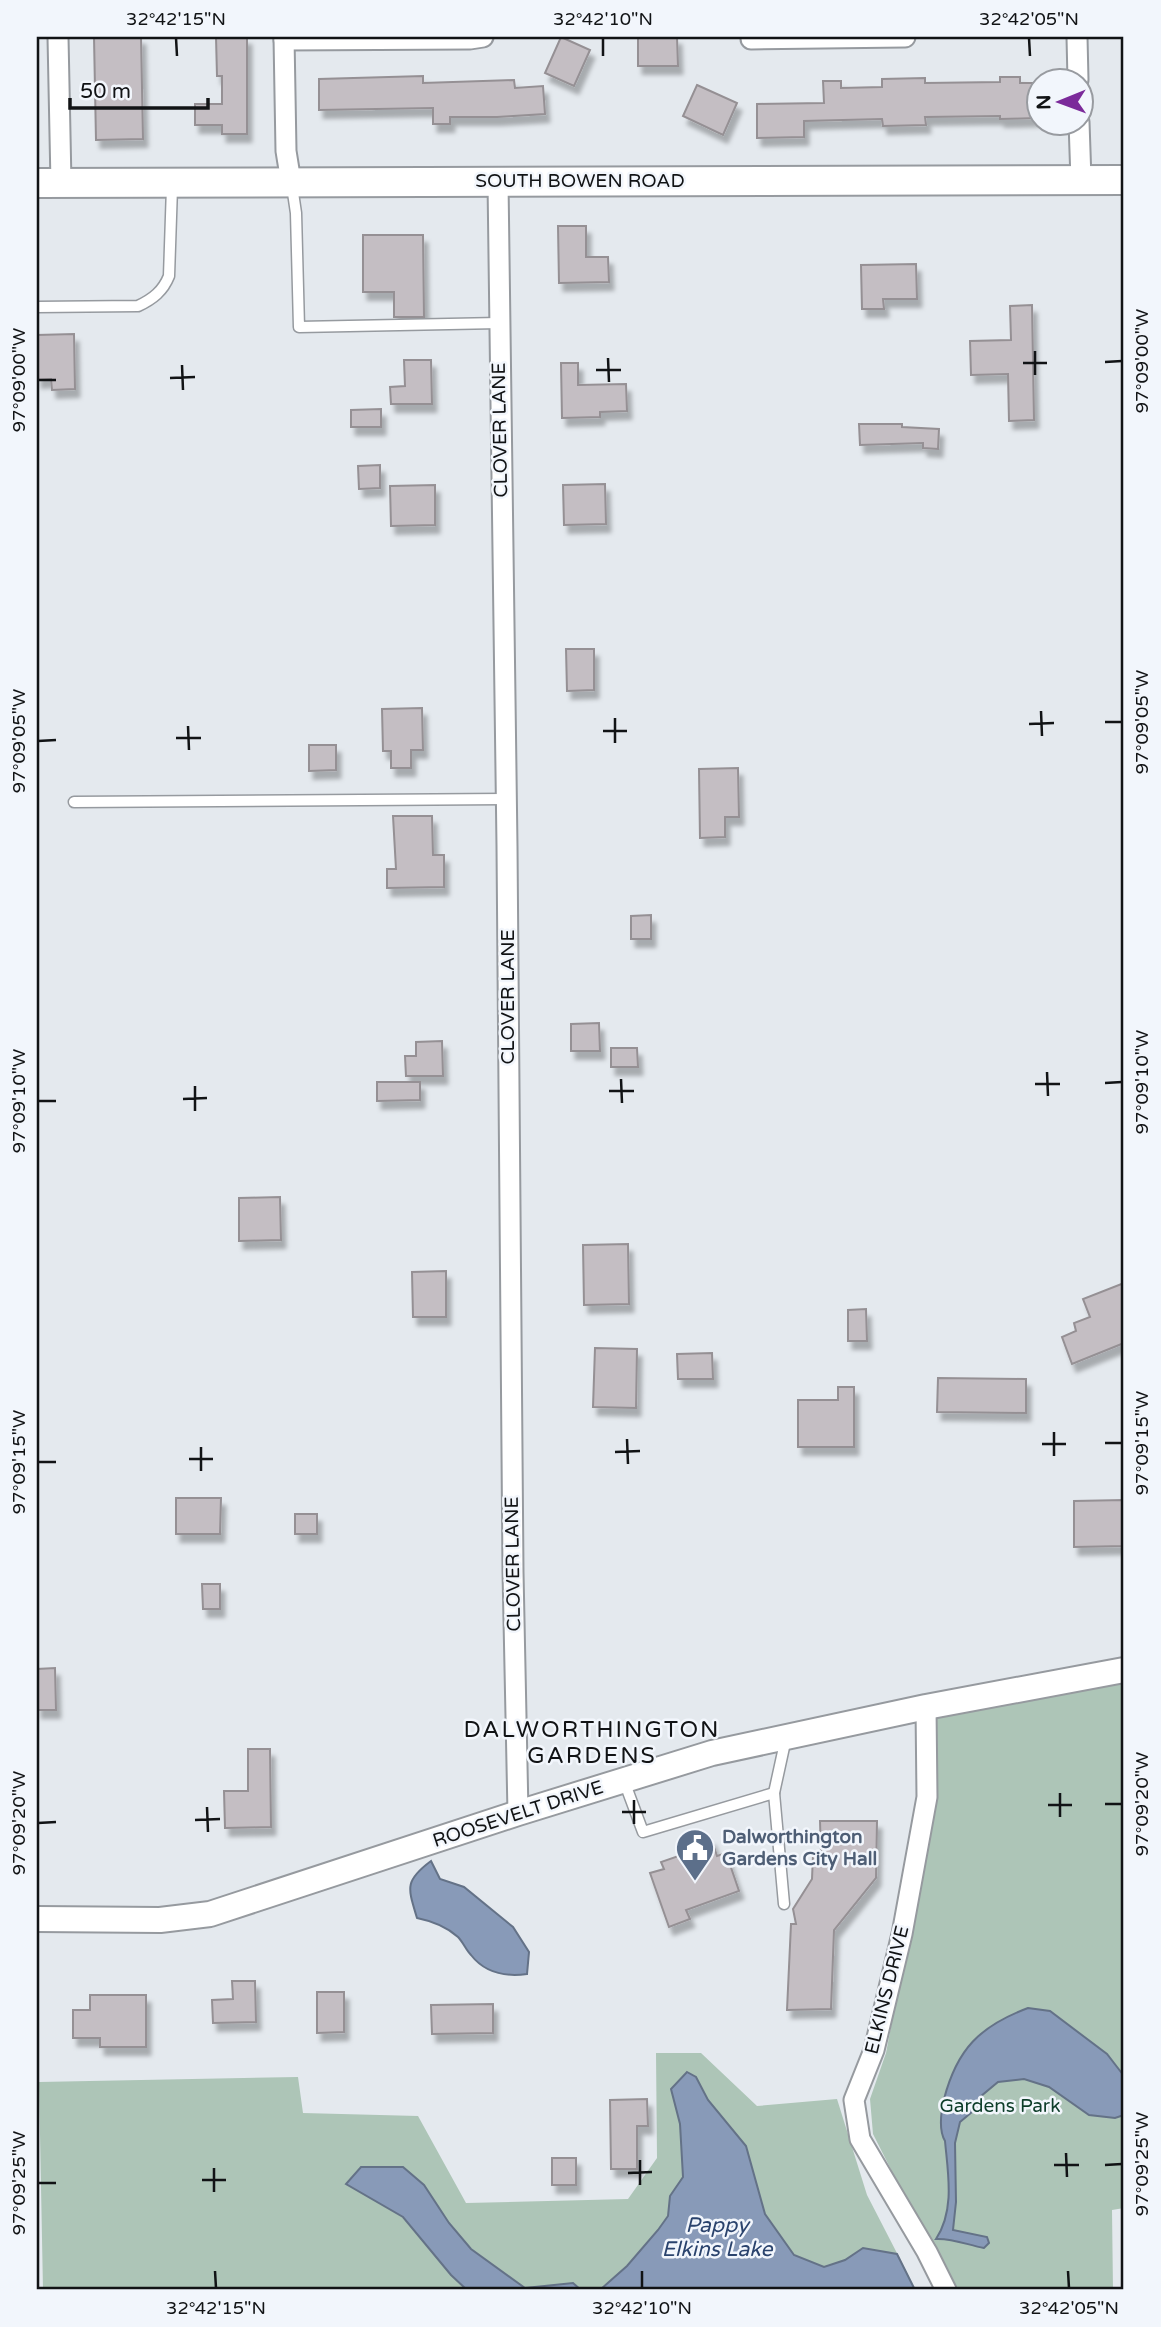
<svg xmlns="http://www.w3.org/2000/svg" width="1161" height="2327" viewBox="0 0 1161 2327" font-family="'Varela Round',sans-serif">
<defs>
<filter id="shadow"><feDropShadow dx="4.5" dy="8" stdDeviation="2" flood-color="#0004"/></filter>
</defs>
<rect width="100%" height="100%" fill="#e4e9ee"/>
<g fill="#adc5b7">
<path d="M 1124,1676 L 1124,2208 L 1112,2210 L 1113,2290 L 952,2290 L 873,2134 L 870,2099 L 886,2053 L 918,1885 L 935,1713 Z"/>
<path d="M 656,2053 L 701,2053 L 757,2106 L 837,2099 L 867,2195 L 916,2290 L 43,2290 L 39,2082 L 298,2077 L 303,2113 L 418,2116 L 466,2203 L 628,2199 L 657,2158 Z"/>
</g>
<g fill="#889ab8" stroke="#647287" stroke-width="2">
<path d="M 431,1861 L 440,1879 L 464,1887 L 513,1927 L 529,1952 L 527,1974 C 505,1977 485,1973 471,1955 C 466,1950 463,1942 458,1937 C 447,1927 432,1921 417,1918 C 408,1888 404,1881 431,1861 Z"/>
<path d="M 1028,2008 L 1050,2011 L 1107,2054 L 1124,2076 L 1124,2115 L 1115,2118 L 1089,2115 L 1049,2087 L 1024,2079 L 998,2082 L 980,2097 L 973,2111 L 960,2122 L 955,2143 L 956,2202 L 953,2230 L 987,2237 L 989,2243 L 984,2248 C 968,2245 952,2238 936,2239 C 955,2210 948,2174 945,2141 C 938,2129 941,2112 944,2099 C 957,2049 980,2026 1028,2008 Z"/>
<path d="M 687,2072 L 696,2077 L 708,2100 L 746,2146 L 765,2214 L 794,2255 L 824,2267 L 845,2260 L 863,2248 L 897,2254 L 915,2290 L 596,2290 L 601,2289 L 627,2266 L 658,2230 L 668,2216 L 670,2196 L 683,2177 L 680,2124 L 671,2089 Z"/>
<path d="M 361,2167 L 403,2167 L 424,2185 L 449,2223 L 471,2249 L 525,2288 L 573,2283 L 581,2290 L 467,2290 L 451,2275 L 403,2217 L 346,2184 Z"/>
</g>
<g fill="#c4bec3" stroke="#959094" stroke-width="2" filter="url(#shadow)">
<path d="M 94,37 L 141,37 L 143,139 L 96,140 Z"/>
<path d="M 216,37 L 247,37 L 247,134 L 222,134 L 222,125 L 195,125 L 195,104 L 222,104 L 222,76 L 217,76 Z"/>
<path d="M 561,37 L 590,50 L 574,86 L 545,73 Z"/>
<path d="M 638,37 L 677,37 L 678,66 L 638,66 Z"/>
<path d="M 423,76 L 423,83 L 514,80 L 515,88 L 543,86 L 545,114 L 497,117 L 450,117 L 450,124 L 433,124 L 433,108 L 319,110 L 319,79 Z"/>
<path d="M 1000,77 L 1020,77 L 1020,83 L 1039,83 L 1039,118 L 1000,119 L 1000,116 L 925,117 L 926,125 L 883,126 L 882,119 L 804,121 L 804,137 L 757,138 L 757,104 L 824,103 L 823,81 L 841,81 L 841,88 L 882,87 L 882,79 L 925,78 L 925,83 L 1000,82 Z"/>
<path d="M 697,85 L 737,103 L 723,135 L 683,116 Z"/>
<path d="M 558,226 L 586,226 L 586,257 L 608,257 L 609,282 L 559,283 Z"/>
<path d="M 363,235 L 423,235 L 424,317 L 394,317 L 394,292 L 363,292 Z"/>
<path d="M 916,264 L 917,299 L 883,299 L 884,309 L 862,309 L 861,265 Z"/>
<path d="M 1032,305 L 1034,420 L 1009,421 L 1008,374 L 971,375 L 970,341 L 1011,340 L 1010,306 Z"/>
<path d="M 74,334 L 75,389 L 52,390 L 51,379 L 37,380 L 37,335 Z"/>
<path d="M 404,360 L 431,360 L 432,404 L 391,404 L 390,387 L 405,386 Z"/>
<path d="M 561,363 L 578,363 L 578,385 L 626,384 L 627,411 L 600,412 L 600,417 L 562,418 Z"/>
<path d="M 381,409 L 381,427 L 351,427 L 351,410 Z"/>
<path d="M 859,424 L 902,424 L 902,427 L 939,429 L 938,449 L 923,448 L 923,443 L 860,445 Z"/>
<path d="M 380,465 L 380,488 L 359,489 L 358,466 Z"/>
<path d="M 605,484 L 606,524 L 564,525 L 563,485 Z"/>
<path d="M 435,485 L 435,525 L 391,526 L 390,486 Z"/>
<path d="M 566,649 L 594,649 L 594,690 L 567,691 Z"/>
<path d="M 422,708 L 423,750 L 411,750 L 411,768 L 391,768 L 391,751 L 383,751 L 382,709 Z"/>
<path d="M 309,745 L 336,745 L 336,770 L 309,771 Z"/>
<path d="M 738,768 L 739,817 L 725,817 L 725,837 L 700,838 L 699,769 Z"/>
<path d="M 393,816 L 432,816 L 433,855 L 444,855 L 444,887 L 387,888 L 387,869 L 396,869 Z"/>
<path d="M 651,915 L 651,939 L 631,939 L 631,916 Z"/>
<path d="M 599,1023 L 600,1051 L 571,1051 L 571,1024 Z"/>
<path d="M 442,1041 L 443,1076 L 406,1076 L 405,1056 L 416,1056 L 416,1042 Z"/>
<path d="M 611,1048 L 637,1048 L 638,1067 L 611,1067 Z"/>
<path d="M 377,1082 L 420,1082 L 420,1100 L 377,1101 Z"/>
<path d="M 280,1197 L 281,1240 L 239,1241 L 239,1198 Z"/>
<path d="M 628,1244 L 629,1304 L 584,1305 L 583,1245 Z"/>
<path d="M 446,1271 L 446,1317 L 413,1317 L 412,1272 Z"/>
<path d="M 1124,1283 L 1124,1343 L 1072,1364 L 1062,1337 L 1076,1331 L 1074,1323 L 1090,1317 L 1083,1299 Z"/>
<path d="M 866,1309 L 867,1341 L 848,1341 L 848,1310 Z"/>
<path d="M 595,1348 L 637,1349 L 636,1408 L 593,1407 Z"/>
<path d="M 712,1353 L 713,1379 L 678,1379 L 677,1354 Z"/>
<path d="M 938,1378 L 1026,1379 L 1026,1413 L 937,1412 Z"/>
<path d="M 838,1387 L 854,1387 L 854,1447 L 798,1447 L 798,1400 L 838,1400 Z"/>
<path d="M 176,1498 L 221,1498 L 220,1534 L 176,1534 Z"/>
<path d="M 1124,1500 L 1124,1546 L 1074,1547 L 1074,1501 Z"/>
<rect x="295" y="1514" width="22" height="20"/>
<path d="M 202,1584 L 220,1584 L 220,1609 L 203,1609 Z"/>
<path d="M 55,1668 L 56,1710 L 37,1710 L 37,1669 Z"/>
<path d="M 248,1749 L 270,1749 L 271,1827 L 225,1828 L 224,1791 L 248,1791 Z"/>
<path d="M 820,1821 L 877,1821 L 876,1878 L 834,1930 L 831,2009 L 787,2010 L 791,1924 L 796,1924 L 793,1909 L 812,1879 L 813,1855 L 821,1854 Z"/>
<path d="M 711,1838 L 717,1856 L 726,1853 L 739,1891 L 686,1910 L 690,1919 L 669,1927 L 650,1873 L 664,1869 L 661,1862 L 696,1850 L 694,1844 Z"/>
<path d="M 232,1981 L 255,1981 L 256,2022 L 213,2023 L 212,2000 L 233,1999 Z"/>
<path d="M 317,1992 L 344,1992 L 344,2032 L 317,2033 Z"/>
<path d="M 90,1995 L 146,1995 L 146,2047 L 100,2047 L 100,2038 L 73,2038 L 73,2010 L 90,2010 Z"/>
<path d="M 493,2004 L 493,2033 L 432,2034 L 431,2005 Z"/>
<path d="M 647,2099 L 648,2126 L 637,2126 L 637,2169 L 611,2169 L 610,2100 Z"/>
<rect x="552" y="2158" width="24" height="27"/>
</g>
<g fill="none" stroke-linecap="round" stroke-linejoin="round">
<g stroke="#969a9f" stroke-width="13">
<g id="service">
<path d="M 292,186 L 296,213 L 299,327 L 499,323"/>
<path d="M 37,307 L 138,306 C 153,299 163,291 169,276 L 172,187"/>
<path d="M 74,802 L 506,799"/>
<path d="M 624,1781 L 643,1832 L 774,1793 L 784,1904"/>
<path d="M 774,1793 L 786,1738"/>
</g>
</g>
<g stroke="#969a9f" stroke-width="23">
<g id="minor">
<path d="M 58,37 L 61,183"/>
<path d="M 284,37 L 286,151 L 291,182"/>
<path d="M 1077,37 L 1078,80"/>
<path d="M 751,39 L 905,37"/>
<path d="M 284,40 L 470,39 L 483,37"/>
<path d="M 1079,122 L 1081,180"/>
<path d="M 498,182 L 507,846 L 513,1572 L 518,1813"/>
<path d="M 926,1707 L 927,1797 L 902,1934 L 874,2050 L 854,2100 L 860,2139 L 927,2252 L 946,2290"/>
</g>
</g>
<g stroke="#969a9f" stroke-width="28">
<path id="tertiary" d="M 37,1919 L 160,1920 L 210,1914 L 518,1813 L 712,1753 L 926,1707 L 1124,1670"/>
</g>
<g stroke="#969a9f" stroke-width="32">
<path id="secondary" d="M 37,183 L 1124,180"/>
</g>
<use href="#service" stroke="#fff" stroke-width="10"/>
<use href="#minor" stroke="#fff" stroke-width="19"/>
<use href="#tertiary" stroke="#fff" stroke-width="24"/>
<use href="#secondary" stroke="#fff" stroke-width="28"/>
</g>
<path fill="none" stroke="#111315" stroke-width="2.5" d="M 176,38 L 177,56M 603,38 L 603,56M 1029,38 L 1030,56M 1035,351 L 1035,375M 608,358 L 609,382M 1105,362 L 1122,361M 1023,363 L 1047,363M 182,365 L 183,390M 596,370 L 621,370M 170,378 L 195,377M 38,380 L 56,380M 1041,711 L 1042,736M 615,718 L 615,743M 1105,722 L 1122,722M 1029,724 L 1054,723M 188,726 L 189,750M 603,731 L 627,731M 176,738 L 201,738M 38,741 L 56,740M 1047,1072 L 1048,1096M 621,1079 L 622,1103M 1105,1083 L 1122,1082M 1035,1084 L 1060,1084M 195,1086 L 195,1111M 609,1091 L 634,1091M 183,1099 L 207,1098M 38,1101 L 56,1101M 1054,1432 L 1054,1456M 627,1439 L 628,1464M 1105,1443 L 1122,1443M 1042,1444 L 1066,1444M 201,1447 L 201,1471M 615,1452 L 640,1451M 189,1459 L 213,1459M 38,1462 L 56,1462M 1060,1793 L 1060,1817M 634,1800 L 634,1824M 1105,1804 L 1122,1804M 1048,1805 L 1072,1805M 207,1807 L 208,1832M 622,1812 L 646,1812M 195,1820 L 220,1819M 38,1823 L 56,1822M 1066,2153 L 1067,2177M 640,2160 L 640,2185M 1054,2165 L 1079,2165M 1105,2165 L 1122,2164M 214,2168 L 214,2192M 628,2173 L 652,2172M 202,2180 L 226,2180M 38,2183 L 56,2183M 215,2271 L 216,2288M 642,2271 L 642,2288M 1068,2271 L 1069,2288"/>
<defs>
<g id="civic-pin" transform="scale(2.0125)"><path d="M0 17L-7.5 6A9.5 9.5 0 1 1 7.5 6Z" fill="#5c6f8a" stroke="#f2f6fc"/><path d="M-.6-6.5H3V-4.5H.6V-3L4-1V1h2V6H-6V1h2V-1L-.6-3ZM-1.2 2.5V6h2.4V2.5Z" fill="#fff"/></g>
</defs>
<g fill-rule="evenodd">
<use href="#civic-pin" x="695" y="1848"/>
</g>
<g text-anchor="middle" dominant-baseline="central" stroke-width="5" stroke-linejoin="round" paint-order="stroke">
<g font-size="19" fill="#111315" stroke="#f2f6fc">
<text x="580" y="181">SOUTH BOWEN ROAD</text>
<text transform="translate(500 430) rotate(-91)">CLOVER LANE</text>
<text transform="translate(508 997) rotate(-90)">CLOVER LANE</text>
<text transform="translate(513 1564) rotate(-91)">CLOVER LANE</text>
<text transform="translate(518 1814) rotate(-18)">ROOSEVELT DRIVE</text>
<text transform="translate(887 1990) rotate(-76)">ELKINS DRIVE</text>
</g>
<g font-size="19" font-weight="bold" fill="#4e5e75" stroke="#f2f6fc" text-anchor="start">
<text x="722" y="1837">Dalworthington<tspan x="722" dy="22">Gardens City Hall</tspan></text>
</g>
<g font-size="19" fill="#0d3d29" stroke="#f2f6fc">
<text x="1000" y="2106">Gardens Park</text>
</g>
<g font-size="21" font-style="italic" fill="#2a436d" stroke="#f2f6fc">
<text x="717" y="2225">Pappy<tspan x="717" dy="24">Elkins Lake</tspan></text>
</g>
<g font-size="23" letter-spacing="2" fill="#111315" stroke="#f2f6fc">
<text x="592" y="1730">DALWORTHINGTON<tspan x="592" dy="26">GARDENS</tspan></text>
</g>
</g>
<rect width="1161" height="2327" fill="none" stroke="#f2f6fc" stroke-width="77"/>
<g transform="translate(1060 102) rotate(269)"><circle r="33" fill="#f2f6fc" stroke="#989ba0" stroke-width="2"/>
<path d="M0-5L12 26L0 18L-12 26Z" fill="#7b2a9a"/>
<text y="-10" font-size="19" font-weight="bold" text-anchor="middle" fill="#111315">N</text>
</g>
<path d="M70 98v10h138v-10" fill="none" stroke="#111315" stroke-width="3.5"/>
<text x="80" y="98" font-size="21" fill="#111315" stroke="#f2f6fc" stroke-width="5" paint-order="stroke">50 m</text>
<rect x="38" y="38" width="1084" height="2250" fill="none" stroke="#111315" stroke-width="2.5"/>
<g font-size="18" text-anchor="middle" fill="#111315">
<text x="176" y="25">32°42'15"N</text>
<text x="603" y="25">32°42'10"N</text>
<text x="1029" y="25">32°42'05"N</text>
<text transform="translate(1142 361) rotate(-90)" y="6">97°09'00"W</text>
<text transform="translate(19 380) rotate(-90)" y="6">97°09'00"W</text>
<text transform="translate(1142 722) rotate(-90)" y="6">97°09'05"W</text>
<text transform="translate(19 741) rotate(-90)" y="6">97°09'05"W</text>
<text transform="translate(1142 1082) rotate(-90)" y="6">97°09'10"W</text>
<text transform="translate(19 1101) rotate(-90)" y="6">97°09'10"W</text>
<text transform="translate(1142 1443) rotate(-90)" y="6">97°09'15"W</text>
<text transform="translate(19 1462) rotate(-90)" y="6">97°09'15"W</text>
<text transform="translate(1142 1804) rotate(-90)" y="6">97°09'20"W</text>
<text transform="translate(19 1823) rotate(-90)" y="6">97°09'20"W</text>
<text transform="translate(1142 2164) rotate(-90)" y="6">97°09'25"W</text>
<text transform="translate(19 2183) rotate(-90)" y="6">97°09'25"W</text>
<text x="216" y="2314">32°42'15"N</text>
<text x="642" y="2314">32°42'10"N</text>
<text x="1069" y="2314">32°42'05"N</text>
</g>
</svg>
